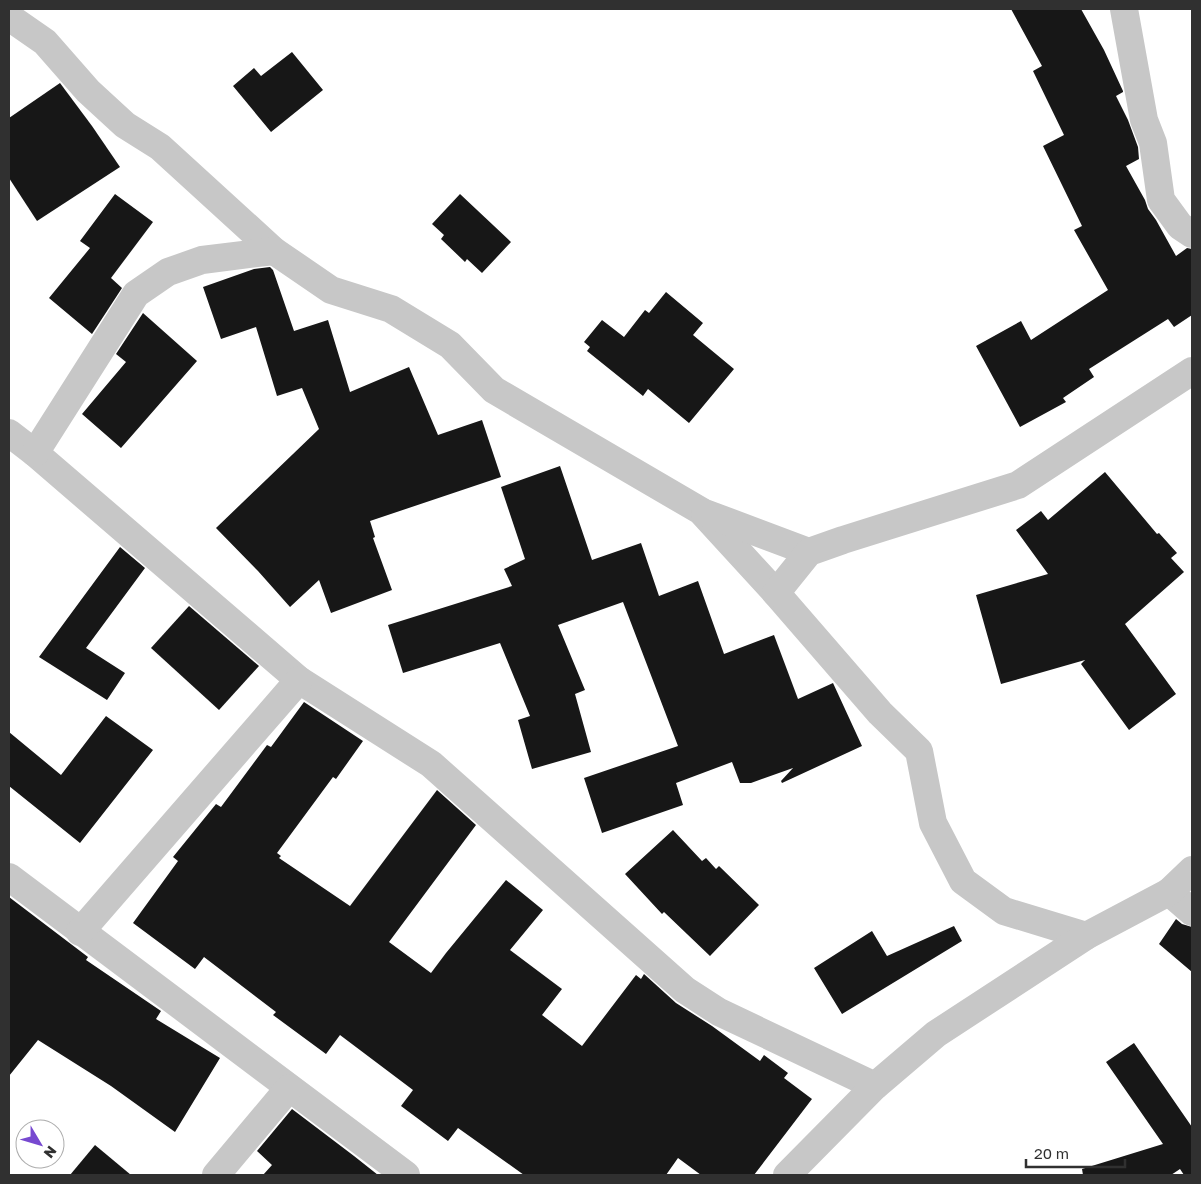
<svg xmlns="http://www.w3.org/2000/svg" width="1201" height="1184" viewBox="0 0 1201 1184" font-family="'Golos Text',sans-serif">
<rect width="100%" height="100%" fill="#fff"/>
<g fill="#171717">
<path d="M 1011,9 L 1081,9 L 1104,50 L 1123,91 L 1123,92 L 1116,96 L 1128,120 L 1138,147 L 1139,159 L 1126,166 L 1145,200 L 1148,209 L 1156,220 L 1176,256 L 1187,248 L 1192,249 L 1192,315 L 1174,327 L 1168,319 L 1089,369 L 1094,377 L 1063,398 L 1066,402 L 1020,427 L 976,346 L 1021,321 L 1031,340 L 1108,290 L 1074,230 L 1082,226 L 1043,146 L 1064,135 L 1033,71 L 1042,66 Z"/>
<path d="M 292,52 L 323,90 L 271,132 L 233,86 L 254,68 L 261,76 Z"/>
<path d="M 60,83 L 92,126 L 120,167 L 37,221 L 9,178 L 9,118 Z"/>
<path d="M 115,194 L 153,222 L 111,278 L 122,288 L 92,334 L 49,298 L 90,248 L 80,241 Z"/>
<path d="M 460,194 L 511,242 L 482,273 L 467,259 L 465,262 L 441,239 L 444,235 L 432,224 Z"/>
<path d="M 270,267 L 273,270 L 294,331 L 328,320 L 350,392 L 409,367 L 438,435 L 482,420 L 501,477 L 370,521 L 375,537 L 373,538 L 392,590 L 331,613 L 319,580 L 290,607 L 258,571 L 216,528 L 319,429 L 302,388 L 277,396 L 256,327 L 221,339 L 203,287 L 254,269 Z"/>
<path d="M 666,292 L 703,323 L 693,335 L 734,369 L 689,423 L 648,389 L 643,396 L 587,351 L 590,347 L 584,342 L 602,320 L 624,337 L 645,310 L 649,313 Z"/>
<path d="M 143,313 L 197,361 L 121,448 L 82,414 L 126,362 L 116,354 Z"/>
<path d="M 560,466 L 592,560 L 641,543 L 659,596 L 698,581 L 724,654 L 774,635 L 798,699 L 833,683 L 862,746 L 782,783 L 781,781 L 793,768 L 751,783 L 740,783 L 732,762 L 676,783 L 683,805 L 602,833 L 584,778 L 678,746 L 623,602 L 558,625 L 585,690 L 575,694 L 591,752 L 532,769 L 518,720 L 530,716 L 500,643 L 403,673 L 388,625 L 512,586 L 504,569 L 525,559 L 501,487 Z"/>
<path d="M 1105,472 L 1157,534 L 1159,533 L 1177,553 L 1171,558 L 1184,572 L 1125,624 L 1176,694 L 1129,730 L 1081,664 L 1085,660 L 1001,684 L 976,595 L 1048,574 L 1016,530 L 1041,511 L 1048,520 Z"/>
<path d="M 120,547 L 145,568 L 86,648 L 125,673 L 107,700 L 39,657 Z"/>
<path d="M 189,606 L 259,666 L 219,710 L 151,648 Z"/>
<path d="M 304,702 L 363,741 L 336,779 L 333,777 L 277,853 L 281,856 L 279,858 L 350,906 L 437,790 L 476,825 L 389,942 L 431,973 L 446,953 L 506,880 L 543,910 L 510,950 L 562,989 L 542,1015 L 582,1046 L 636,975 L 641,979 L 644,974 L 676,1003 L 712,1026 L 760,1061 L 764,1055 L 788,1073 L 784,1078 L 812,1099 L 754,1175 L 701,1175 L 678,1158 L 666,1175 L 524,1175 L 458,1128 L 448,1141 L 401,1106 L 413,1090 L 340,1035 L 326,1054 L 273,1015 L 276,1012 L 204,957 L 195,969 L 133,923 L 178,861 L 173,857 L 216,804 L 221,807 L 267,745 L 271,747 Z"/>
<path d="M 106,716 L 153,750 L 80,843 L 9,786 L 9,732 L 61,775 Z"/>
<path d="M 673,830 L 702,861 L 706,858 L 716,869 L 719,866 L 759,905 L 710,956 L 664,912 L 662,914 L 625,874 Z"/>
<path d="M 9,897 L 88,957 L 86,960 L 161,1011 L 156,1019 L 220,1058 L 175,1132 L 111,1086 L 38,1040 L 9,1076 Z"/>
<path d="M 1176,919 L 1182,924 L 1192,927 L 1192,972 L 1159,944 Z"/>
<path d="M 954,926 L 962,941 L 842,1014 L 814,968 L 872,931 L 887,956 Z"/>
<path d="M 1134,1043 L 1192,1127 L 1192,1175 L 1184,1175 L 1180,1169 L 1171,1175 L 1083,1175 L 1082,1169 L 1163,1144 L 1106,1062 Z"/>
<path d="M 292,1109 L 354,1156 L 378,1175 L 263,1175 L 272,1165 L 257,1151 Z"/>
<path d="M 95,1145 L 131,1175 L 70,1175 Z"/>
</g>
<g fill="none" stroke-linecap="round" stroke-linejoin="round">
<g stroke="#c7c7c7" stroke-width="28">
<path d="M 1124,9 L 1144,120 L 1153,143 L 1161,200 L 1180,226 L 1192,234"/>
<path d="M 9,17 L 45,42 L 88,91 L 125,125 L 160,147 L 274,251 L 331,290 L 391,309 L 450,345 L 494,390 L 701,511 L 776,593 L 880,713 L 919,751 L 933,823 L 963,881 L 1004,911 L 1086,936"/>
<path d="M 9,433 L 35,453 L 299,680 L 431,764 L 685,990 L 719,1012 L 875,1086"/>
<path d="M 35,453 L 136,294 L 168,272 L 202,260 L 274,251"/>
<path d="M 705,513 L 809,552"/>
<path d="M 776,593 L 809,552 L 843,540 L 1018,485 L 1192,371"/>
<path d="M 9,877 L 406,1175"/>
<path d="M 1169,892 L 1192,912"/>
<path d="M 80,932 L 299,680"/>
<path d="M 216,1175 L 289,1088"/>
<path d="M 787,1175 L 875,1086 L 936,1034 L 1086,936 L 1169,892 L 1192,870"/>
</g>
</g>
<rect width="1201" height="1184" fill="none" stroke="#303030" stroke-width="20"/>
<g transform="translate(40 1144) rotate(128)"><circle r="24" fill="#ffffff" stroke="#acacac"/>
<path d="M0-4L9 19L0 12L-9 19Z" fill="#7749d0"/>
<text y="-8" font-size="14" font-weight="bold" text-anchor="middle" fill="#303030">N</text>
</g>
<path d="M1026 1159v8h99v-8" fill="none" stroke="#303030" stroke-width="2.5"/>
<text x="1034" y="1159" font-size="15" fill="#303030" stroke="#ffffff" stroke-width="4" paint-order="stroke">20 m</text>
</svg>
